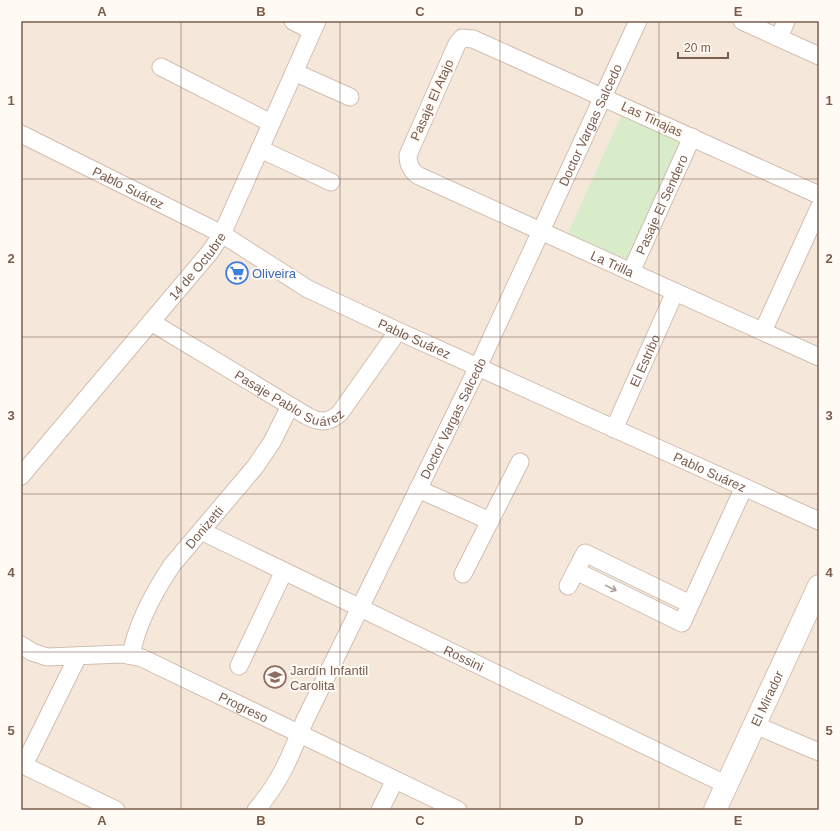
<svg xmlns="http://www.w3.org/2000/svg" width="840" height="831" viewBox="0 0 840 831" font-family="Helvetica,sans-serif">
<rect width="100%" height="100%" fill="#fdf6ec"/>
<rect fill="#f5e8da" x="21" y="21" width="798" height="789"/>
<path fill="#d8ecc9" d="M 623,112 L 685,140 L 630,261 L 568,233 Z"/>
<g fill="none" stroke-linecap="round" stroke-linejoin="round">
<g stroke="#d1beb0" stroke-width="19">
<g id="minor">
<path d="M 293,21 L 312,31"/>
<path d="M 742,21 L 819,56"/>
<path d="M 779,38 L 786,21"/>
<path d="M 161,67 L 271,123"/>
<path d="M 294,72 L 350,97"/>
<path id="s1" d="M 21,134 L 222,234 L 308,289 L 398,331 L 819,521"/>
<path d="M 260,149 L 331,182"/>
<path id="s2" d="M 819,195 L 473,39 L 462,38 L 457,44 L 408,155 C 408,165 411,171 419,176 L 819,357"/>
<path id="s3" d="M 631,272 L 692,137"/>
<path id="s4" d="M 151,322 L 307,416 C 320,423 329,423 340,413 L 398,331"/>
<path d="M 763,331 L 819,208"/>
<path id="s5" d="M 614,429 L 675,292"/>
<path id="s6" d="M 21,476 L 210,252 L 222,234 L 317,21"/>
<path d="M 418,489 L 490,521"/>
<path id="s7" d="M 201,531 L 727,785"/>
<path d="M 576,571 L 682,623 L 744,487"/>
<path d="M 463,574 L 520,462"/>
<path d="M 568,586 L 585,553 L 690,604"/>
<path id="s8" d="M 21,645 L 32,652 L 47,657 L 122,654 L 142,658 L 458,810"/>
<path id="s9" d="M 131,655 C 137,623 154,592 172,565 L 255,467 L 272,442 L 290,406"/>
<path d="M 239,666 L 284,571"/>
<path d="M 755,725 L 819,752"/>
<path d="M 21,764 L 116,810"/>
<path d="M 24,765 L 78,656"/>
<path id="s10" d="M 256,810 C 281,781 291,755 305,720 L 478,367 L 638,21"/>
<path d="M 380,810 L 395,780"/>
</g>
</g>
<g stroke="#d6c0b0" stroke-width="24">
<g id="secondary">
<path id="s11" d="M 715,810 L 819,586"/>
</g>
</g>
<use href="#minor" stroke="#fff" stroke-width="17"/>
<use href="#secondary" stroke="#fff" stroke-width="22"/>
</g>
<defs><path id="oneway-shaft" d="M-6 0H5M1.5-3L5.5 0L1.5 3" fill="none" stroke-width="1.6" stroke-linecap="round" stroke-linejoin="round"/></defs>
<use stroke="#af9d94" href="#oneway-shaft" transform="translate(611 588) rotate(26)"/>
<path fill="none" stroke="#7a5c4d" stroke-width="1" stroke-opacity="0.55" d="M 181,21 L 181,810M 340,21 L 340,810M 500,21 L 500,810M 659,21 L 659,810M 21,179 L 819,179M 21,337 L 819,337M 21,494 L 819,494M 21,652 L 819,652"/>
<defs>
<g id="supermarket-ring" transform="scale(1.15)"><circle r="9.5" fill="#fffaf3" stroke="#3f7fe0" stroke-width="1.5"/><path d="M-6-5.5h2.5l.6 2H6L4.5 2H-2.5L-4.4-4H-6ZM-1.5 3.2a1.3 1.3 0 1 0 .1 0ZM3 3.2a1.3 1.3 0 1 0 .1 0Z" fill="#3f7fe0"/></g>
<g id="school-ring" transform="scale(1.15)"><circle r="9.5" fill="#fffaf3" stroke="#8d6e63" stroke-width="1.5"/><path d="M0-5L7-2L0 1L-7-2ZM-4 1L0 2.5L4 1V4Q0 6-4 4Z" fill="#8d6e63"/></g>
</defs>
<g fill-rule="evenodd">
<use href="#supermarket-ring" x="237" y="273"/>
<use href="#school-ring" x="275" y="677"/>
</g>
<g text-anchor="middle" dominant-baseline="central" stroke-width="4" stroke-linejoin="round" paint-order="stroke">
<g font-size="13" fill="#7a5c4d" stroke="#fffaf3">
<text transform="translate(432 100) rotate(-66)">Pasaje El Atajo</text>
<text transform="translate(652 119) rotate(25)">Las Tinajas</text>
<text stroke="none"><textPath href="#s10" startOffset="763">Doctor Vargas Salcedo</textPath></text>
<text stroke="none"><textPath href="#s1" startOffset="120">Pablo Suárez</textPath></text>
<text stroke="none"><textPath href="#s3" startOffset="74">Pasaje El Sendero</textPath></text>
<text stroke="none"><textPath href="#s2" startOffset="757">La Trilla</textPath></text>
<text stroke="none"><textPath href="#s6" startOffset="274">14 de Octubre</textPath></text>
<text stroke="none"><textPath href="#s1" startOffset="444">Pablo Suárez</textPath></text>
<text stroke="none"><textPath href="#s5" startOffset="75">El Estribo</textPath></text>
<text stroke="none"><textPath href="#s4" startOffset="160">Pasaje Pablo Suárez</textPath></text>
<text stroke="none"><textPath href="#s10" startOffset="439">Doctor Vargas Salcedo</textPath></text>
<text stroke="none"><textPath href="#s1" startOffset="768">Pablo Suárez</textPath></text>
<text stroke="none"><textPath href="#s9" startOffset="149">Donizetti</textPath></text>
<text stroke="none"><textPath href="#s7" startOffset="292">Rossini</textPath></text>
<text stroke="none"><textPath href="#s11" startOffset="123">El Mirador</textPath></text>
<text stroke="none"><textPath href="#s8" startOffset="237">Progreso</textPath></text>
</g>
<g font-size="13" fill="#366cbe" stroke="#fffaf3" text-anchor="start">
<text x="252" y="273">Oliveira</text>
</g>
<g font-size="13" fill="#785e54" stroke="#fffaf3" text-anchor="start">
<text x="290" y="670">Jardín Infantil<tspan x="290" dy="15">Carolita</tspan></text>
</g>
</g>
<rect width="840" height="831" fill="none" stroke="#fffaf3" stroke-width="44"/>
<path d="M678 52v6h50v-6" fill="none" stroke="#7a5c4d" stroke-width="2"/>
<text x="684" y="52" font-size="12" fill="#7a5c4d" stroke="#fffaf3" stroke-width="3" paint-order="stroke">20 m</text>
<rect x="22" y="22" width="796" height="787" fill="none" stroke="#7a5c4d" stroke-width="1.5"/>
<g font-size="13" text-anchor="middle" font-weight="bold" fill="#7a5c4d">
<text x="102" y="16">A</text>
<text x="261" y="16">B</text>
<text x="420" y="16">C</text>
<text x="579" y="16">D</text>
<text x="738" y="16">E</text>
<text x="11" y="105">1</text>
<text x="829" y="105">1</text>
<text x="11" y="263">2</text>
<text x="829" y="263">2</text>
<text x="11" y="420">3</text>
<text x="829" y="420">3</text>
<text x="11" y="577">4</text>
<text x="829" y="577">4</text>
<text x="11" y="735">5</text>
<text x="829" y="735">5</text>
<text x="102" y="825">A</text>
<text x="261" y="825">B</text>
<text x="420" y="825">C</text>
<text x="579" y="825">D</text>
<text x="738" y="825">E</text>
</g>
</svg>
